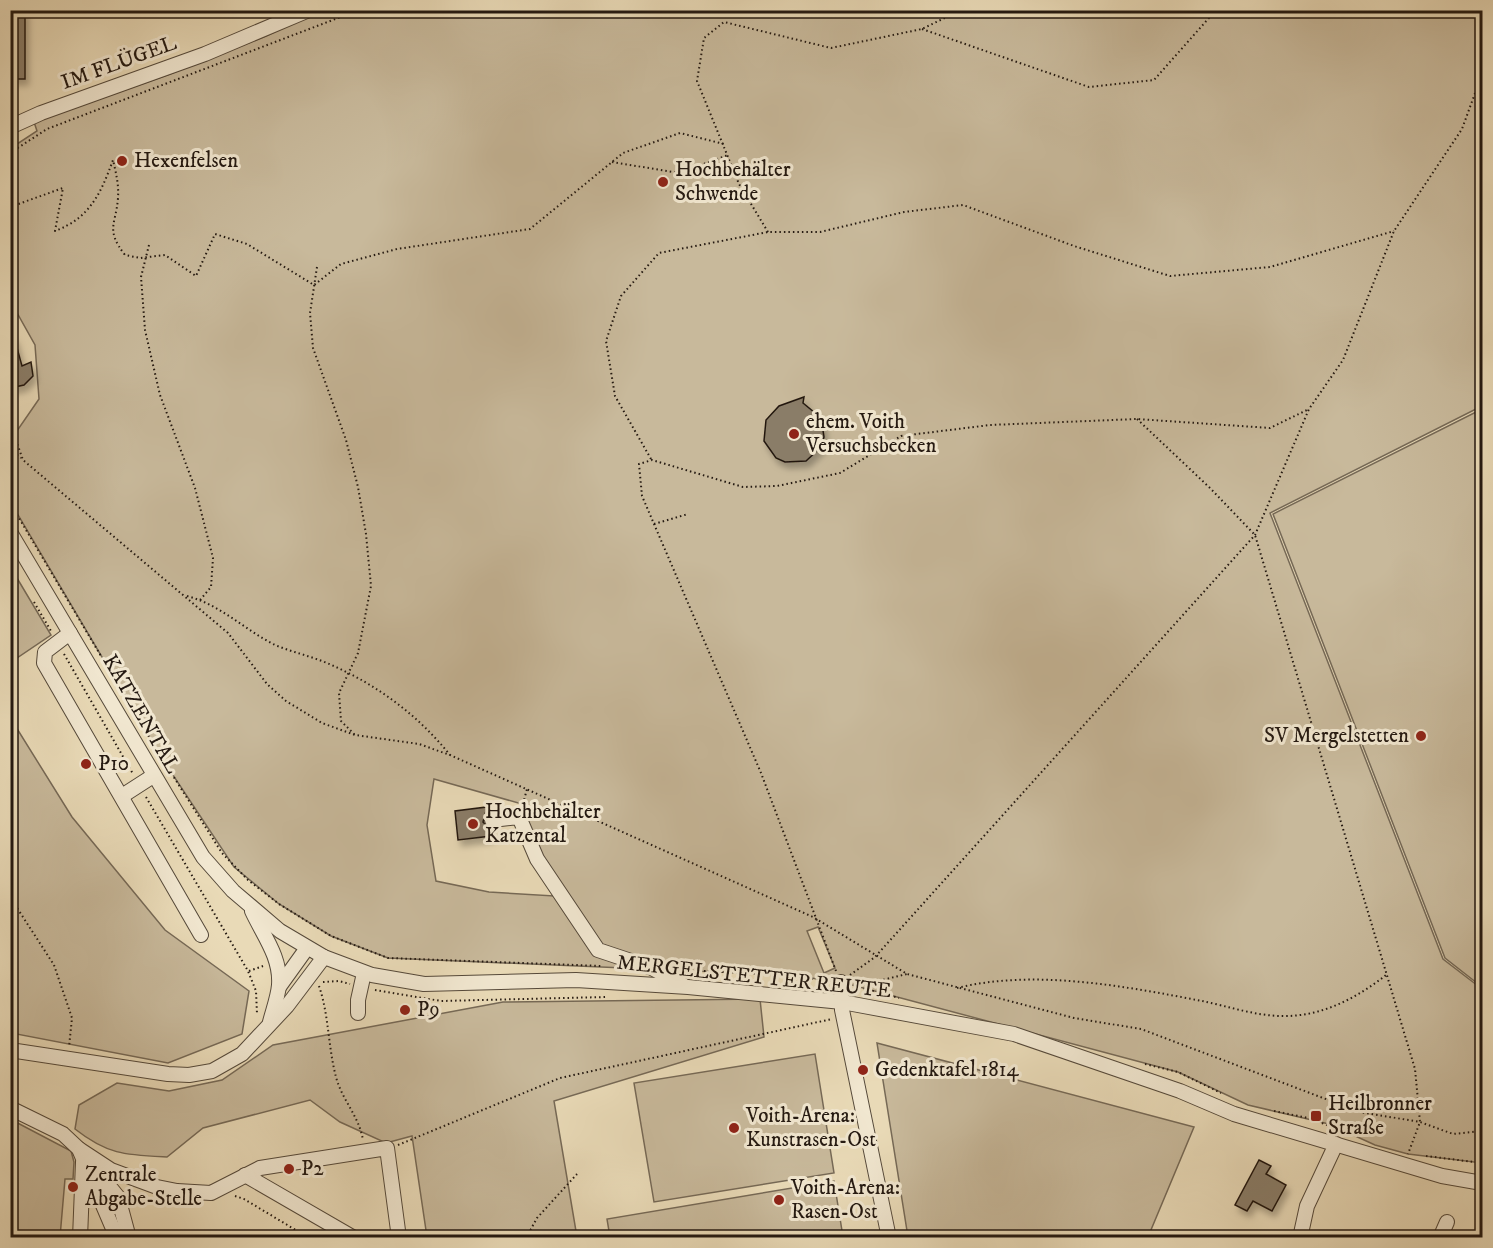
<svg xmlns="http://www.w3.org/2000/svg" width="1493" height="1248" viewBox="0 0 1493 1248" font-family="'IM FELL DW Pica',serif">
<defs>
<filter id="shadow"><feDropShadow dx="3.5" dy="6" stdDeviation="3" flood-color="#0004"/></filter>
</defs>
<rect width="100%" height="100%" fill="#e9dab7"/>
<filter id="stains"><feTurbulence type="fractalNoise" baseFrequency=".00333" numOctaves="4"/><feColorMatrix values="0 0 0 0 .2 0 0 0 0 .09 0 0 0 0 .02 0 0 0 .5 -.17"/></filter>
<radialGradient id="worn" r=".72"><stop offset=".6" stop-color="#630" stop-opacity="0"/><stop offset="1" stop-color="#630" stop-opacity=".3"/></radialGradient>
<g fill="#c8b99b" stroke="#766956" stroke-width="1.5" fill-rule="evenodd">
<path d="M 319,11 L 1482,11 L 1482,406 L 1270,513 L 1443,959 L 1482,989 L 1482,1163 L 1408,1154 L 1375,1145 L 1329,1124 L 1248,1105 L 1178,1072 L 841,982 L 787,975 L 388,958 L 331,936 L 279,904 L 234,867 L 161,757 L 11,503 L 10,441 L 39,399 L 35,345 L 11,302 L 11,148 L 37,131 L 34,122 L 170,74 L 266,36 ZM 434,779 L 529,806 L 523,830 L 554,896 L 489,892 L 436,881 L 427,825 ZM 818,927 L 835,968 L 824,973 L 807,931 Z"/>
<path d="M 1482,409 L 1482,987 L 1445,958 L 1273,514 Z"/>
<path d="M 11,568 L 51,635 L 11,662 L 10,662 Z"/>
<path d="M 11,719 L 72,817 L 165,930 L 249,991 L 242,1034 L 168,1063 L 11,1033 Z"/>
<path d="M 760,999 L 764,1037 L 554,1101 L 577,1237 L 427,1237 L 412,1136 L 386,1143 L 340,1122 L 310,1100 L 203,1128 L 167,1157 C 126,1155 108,1155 75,1129 L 79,1105 L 117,1083 L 169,1091 L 222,1080 L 273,1045 L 503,1002 Z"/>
<path d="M 877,1043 L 1194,1127 L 1148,1237 L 908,1237 Z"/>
<path d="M 815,1054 L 834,1173 L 654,1202 L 634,1083 Z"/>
<path d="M 10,1119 L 71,1151 L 74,1162 L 73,1179 L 65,1179 L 60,1237 L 11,1237 Z"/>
<path d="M 834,1181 L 843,1237 L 610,1237 L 607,1219 Z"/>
</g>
<g fill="#8a7d67" stroke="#241911" stroke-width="1.5" filter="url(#shadow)">
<rect x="10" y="10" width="15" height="69"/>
<path d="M 10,337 L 14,337 L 22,366 L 31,362 L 33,376 L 24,385 L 10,388 Z"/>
<path d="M 804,397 L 803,403 L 821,418 L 824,437 L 821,447 L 806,461 L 785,462 L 776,458 L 764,441 L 766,420 L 779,406 Z"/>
<path d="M 487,807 L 483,822 L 490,829 L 491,836 L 458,840 L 455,811 Z"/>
<path d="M 1259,1160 L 1271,1166 L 1266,1174 L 1286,1185 L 1272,1211 L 1253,1201 L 1247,1211 L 1235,1205 Z"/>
</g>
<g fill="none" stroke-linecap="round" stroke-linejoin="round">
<g stroke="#55493a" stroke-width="16">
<g id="minor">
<path d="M 10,127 L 41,113 L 205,54 L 309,10"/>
<path d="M 10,532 L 203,857 L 233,891 L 280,931 L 324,957 L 372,975 L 424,984 L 576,980 L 688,987 L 842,1002 L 1014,1034 L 1180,1091 L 1234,1114 L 1442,1176 L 1482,1183"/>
<path d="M 70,633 L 45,652 L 44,663 L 201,935"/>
<path d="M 122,796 L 153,776"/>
<path d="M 492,820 L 519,817 L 537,859 L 598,950 L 652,968 L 683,985"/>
<path d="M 252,911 C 263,935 281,957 279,985 C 278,997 273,1010 270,1022"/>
<path d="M 841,982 L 842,1010 L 889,1238"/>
<path d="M 279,987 L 307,948"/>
<path d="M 358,1013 L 358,1000 L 364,973"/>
<path d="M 10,1050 L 168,1074 L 189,1075 L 212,1071 L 242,1054 L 287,1006 L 324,957"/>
<path d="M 10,1108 L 63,1134 L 79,1149 L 117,1238"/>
<path d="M 79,1149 L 111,1170 L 157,1187 L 177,1191 L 211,1193 L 260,1168 L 387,1148 L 399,1238"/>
<path d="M 90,1163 L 118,1197 L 129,1238"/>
<path d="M 245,1175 L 354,1238"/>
<path d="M 80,1238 L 83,1162"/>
<path d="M 1300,1238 L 1307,1206 L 1336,1144"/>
<path d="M 1440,1238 L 1447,1222"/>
</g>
</g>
<g stroke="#241911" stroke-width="2" stroke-dasharray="1.5 3" stroke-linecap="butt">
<path d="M 922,29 L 1089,87 L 1154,80 L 1216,10"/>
<path d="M 10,153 L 47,129 L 359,10"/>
<path d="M 612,162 L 679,173 L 728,155"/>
<path d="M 10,207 L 63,188 L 55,231 C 90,218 101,193 113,160 C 116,173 119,185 118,198 C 116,225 105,229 125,255 L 140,258 L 165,255 L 196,276 L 215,234 L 247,244 L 314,285 L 341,264 L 397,249 L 530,229 L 623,153 L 680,133 L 724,144"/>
<path d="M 768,232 L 739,184 L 697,81 L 704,38 L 724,22 L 831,48 L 922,29 L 961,10"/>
<path d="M 149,245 L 141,277 L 145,330 L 160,395 L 195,488 L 213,558 L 211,587 L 200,600"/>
<path d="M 317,267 L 310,313 L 313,348 L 346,440 L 358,487 L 366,534 L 371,586 L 358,653 L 339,693 L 341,721 L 355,735"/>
<path d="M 1137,419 L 1210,488 L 1255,535 L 1415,1069 L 1420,1122 L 1408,1154"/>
<path d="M 10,423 L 23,460 L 228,633 L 267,684 L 286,701 L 322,723 L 355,735 L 419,744 L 450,755 L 813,917 L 907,974 L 1074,1018 L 1141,1029 L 1360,1112 L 1420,1122 L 1453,1134 L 1482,1131"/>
<path d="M 10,449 L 21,458"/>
<path d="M 651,459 L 615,396 L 606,341 L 621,296 L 659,253 L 768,232 L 820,232 L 904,212 L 963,205 L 1074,246 L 1170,276 L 1270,267 L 1394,231"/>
<path d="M 10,503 L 161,757 L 222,853 L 248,880 L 279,904 L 331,936 L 388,958 L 602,966"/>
<path d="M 654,524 L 688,514"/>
<path d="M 187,596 C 221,605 245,630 275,645 C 292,652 310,656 327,663 C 376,684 417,714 450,755"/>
<path d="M 34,602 L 51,631"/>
<path d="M 64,654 L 133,774"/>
<path d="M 146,797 L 248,971 L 256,991 L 257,1014"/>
<path d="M 523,804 L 527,789"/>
<path d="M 10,897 L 54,965 L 72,1018 L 69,1047"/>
<path d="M 686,970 L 787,975 L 829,981"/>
<path d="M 249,971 L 263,966"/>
<path d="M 836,971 L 761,773 L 642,496 L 639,464 L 652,460 L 743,487 L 777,486 L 840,473 L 901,436 L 990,425 L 1137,419 L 1270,428 L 1309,409"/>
<path d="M 850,975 L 875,957 L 1255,535 L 1309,409 L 1343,360 L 1394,231 L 1462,129 L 1482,74"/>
<path d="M 323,982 L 339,981 L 350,984"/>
<path d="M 319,986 C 329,1015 328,1047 336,1077 C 342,1100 359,1116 363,1140"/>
<path d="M 855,986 L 899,998"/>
<path d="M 857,986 L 907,974"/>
<path d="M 957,988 C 1034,969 1124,986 1202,1001 C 1227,1006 1256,1016 1282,1016 C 1321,1017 1357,998 1386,975"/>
<path d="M 375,990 L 441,1001 L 606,997"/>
<path d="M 1145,1064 L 1178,1072 L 1221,1093"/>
<path d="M 1274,1111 L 1308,1118 L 1346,1132"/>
<path d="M 398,1145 L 560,1078 L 832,1019"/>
<path d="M 1426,1156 L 1482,1163"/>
<path d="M 235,1196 L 244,1199 L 309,1238"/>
<path d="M 526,1238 L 537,1218 L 577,1174"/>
</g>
<use href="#minor" stroke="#f1e7d0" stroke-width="14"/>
</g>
<g fill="#8f2418" stroke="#f1e7d0" stroke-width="2">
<circle cx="122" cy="161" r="6"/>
<circle cx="663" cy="182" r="6"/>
<circle cx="794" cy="434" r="6"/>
<circle cx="1421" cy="736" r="6"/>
<circle cx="86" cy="764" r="6"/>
<circle cx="473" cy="824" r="6"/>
<circle cx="405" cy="1010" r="6"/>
<circle cx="863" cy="1070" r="6"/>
<rect x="1310" y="1110" width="12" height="12" rx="3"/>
<circle cx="734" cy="1128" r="6"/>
<circle cx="289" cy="1169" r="6"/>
<circle cx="73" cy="1187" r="6"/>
<circle cx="779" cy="1200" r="6"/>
</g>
<g text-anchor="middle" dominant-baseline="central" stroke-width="6" stroke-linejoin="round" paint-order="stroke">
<g font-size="21" fill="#241911" stroke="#f1e7d0">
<text transform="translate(119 63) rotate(-20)">IM FLÜGEL</text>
<text transform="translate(141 714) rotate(60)">KATZENTAL</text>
<text transform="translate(754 977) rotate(6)">MERGELSTETTER REUTE</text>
</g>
<g font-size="21" fill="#241911" stroke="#f1e7d0" text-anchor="start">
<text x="134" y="161">Hexenfelsen</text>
<text x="675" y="170">Hochbehälter<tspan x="675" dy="24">Schwende</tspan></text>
<text x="806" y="422">ehem. Voith<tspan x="806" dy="24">Versuchsbecken</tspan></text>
<text x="1409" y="736" text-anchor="end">SV Mergelstetten</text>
<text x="98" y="764">P10</text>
<text x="485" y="812">Hochbehälter<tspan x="485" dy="24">Katzental</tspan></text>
<text x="417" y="1010">P9</text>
<text x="875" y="1070">Gedenktafel 1814</text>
<text x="1328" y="1104">Heilbronner<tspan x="1328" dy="24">Straße</tspan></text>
<text x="746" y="1116">Voith-Arena:<tspan x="746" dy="24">Kunstrasen-Ost</tspan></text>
<text x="301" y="1169">P2</text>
<text x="85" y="1175">Zentrale<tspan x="85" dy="24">Abgabe-Stelle</tspan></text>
<text x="791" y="1188">Voith-Arena:<tspan x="791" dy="24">Rasen-Ost</tspan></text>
</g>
</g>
<rect width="1493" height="1248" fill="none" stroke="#e9dab7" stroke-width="36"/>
<rect x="12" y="12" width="1469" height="1224" fill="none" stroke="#241911" stroke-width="3"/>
<rect x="18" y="18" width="1457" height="1212" fill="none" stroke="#241911" stroke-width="1.5"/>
<rect width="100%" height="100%" filter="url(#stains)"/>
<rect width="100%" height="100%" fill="url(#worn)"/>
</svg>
